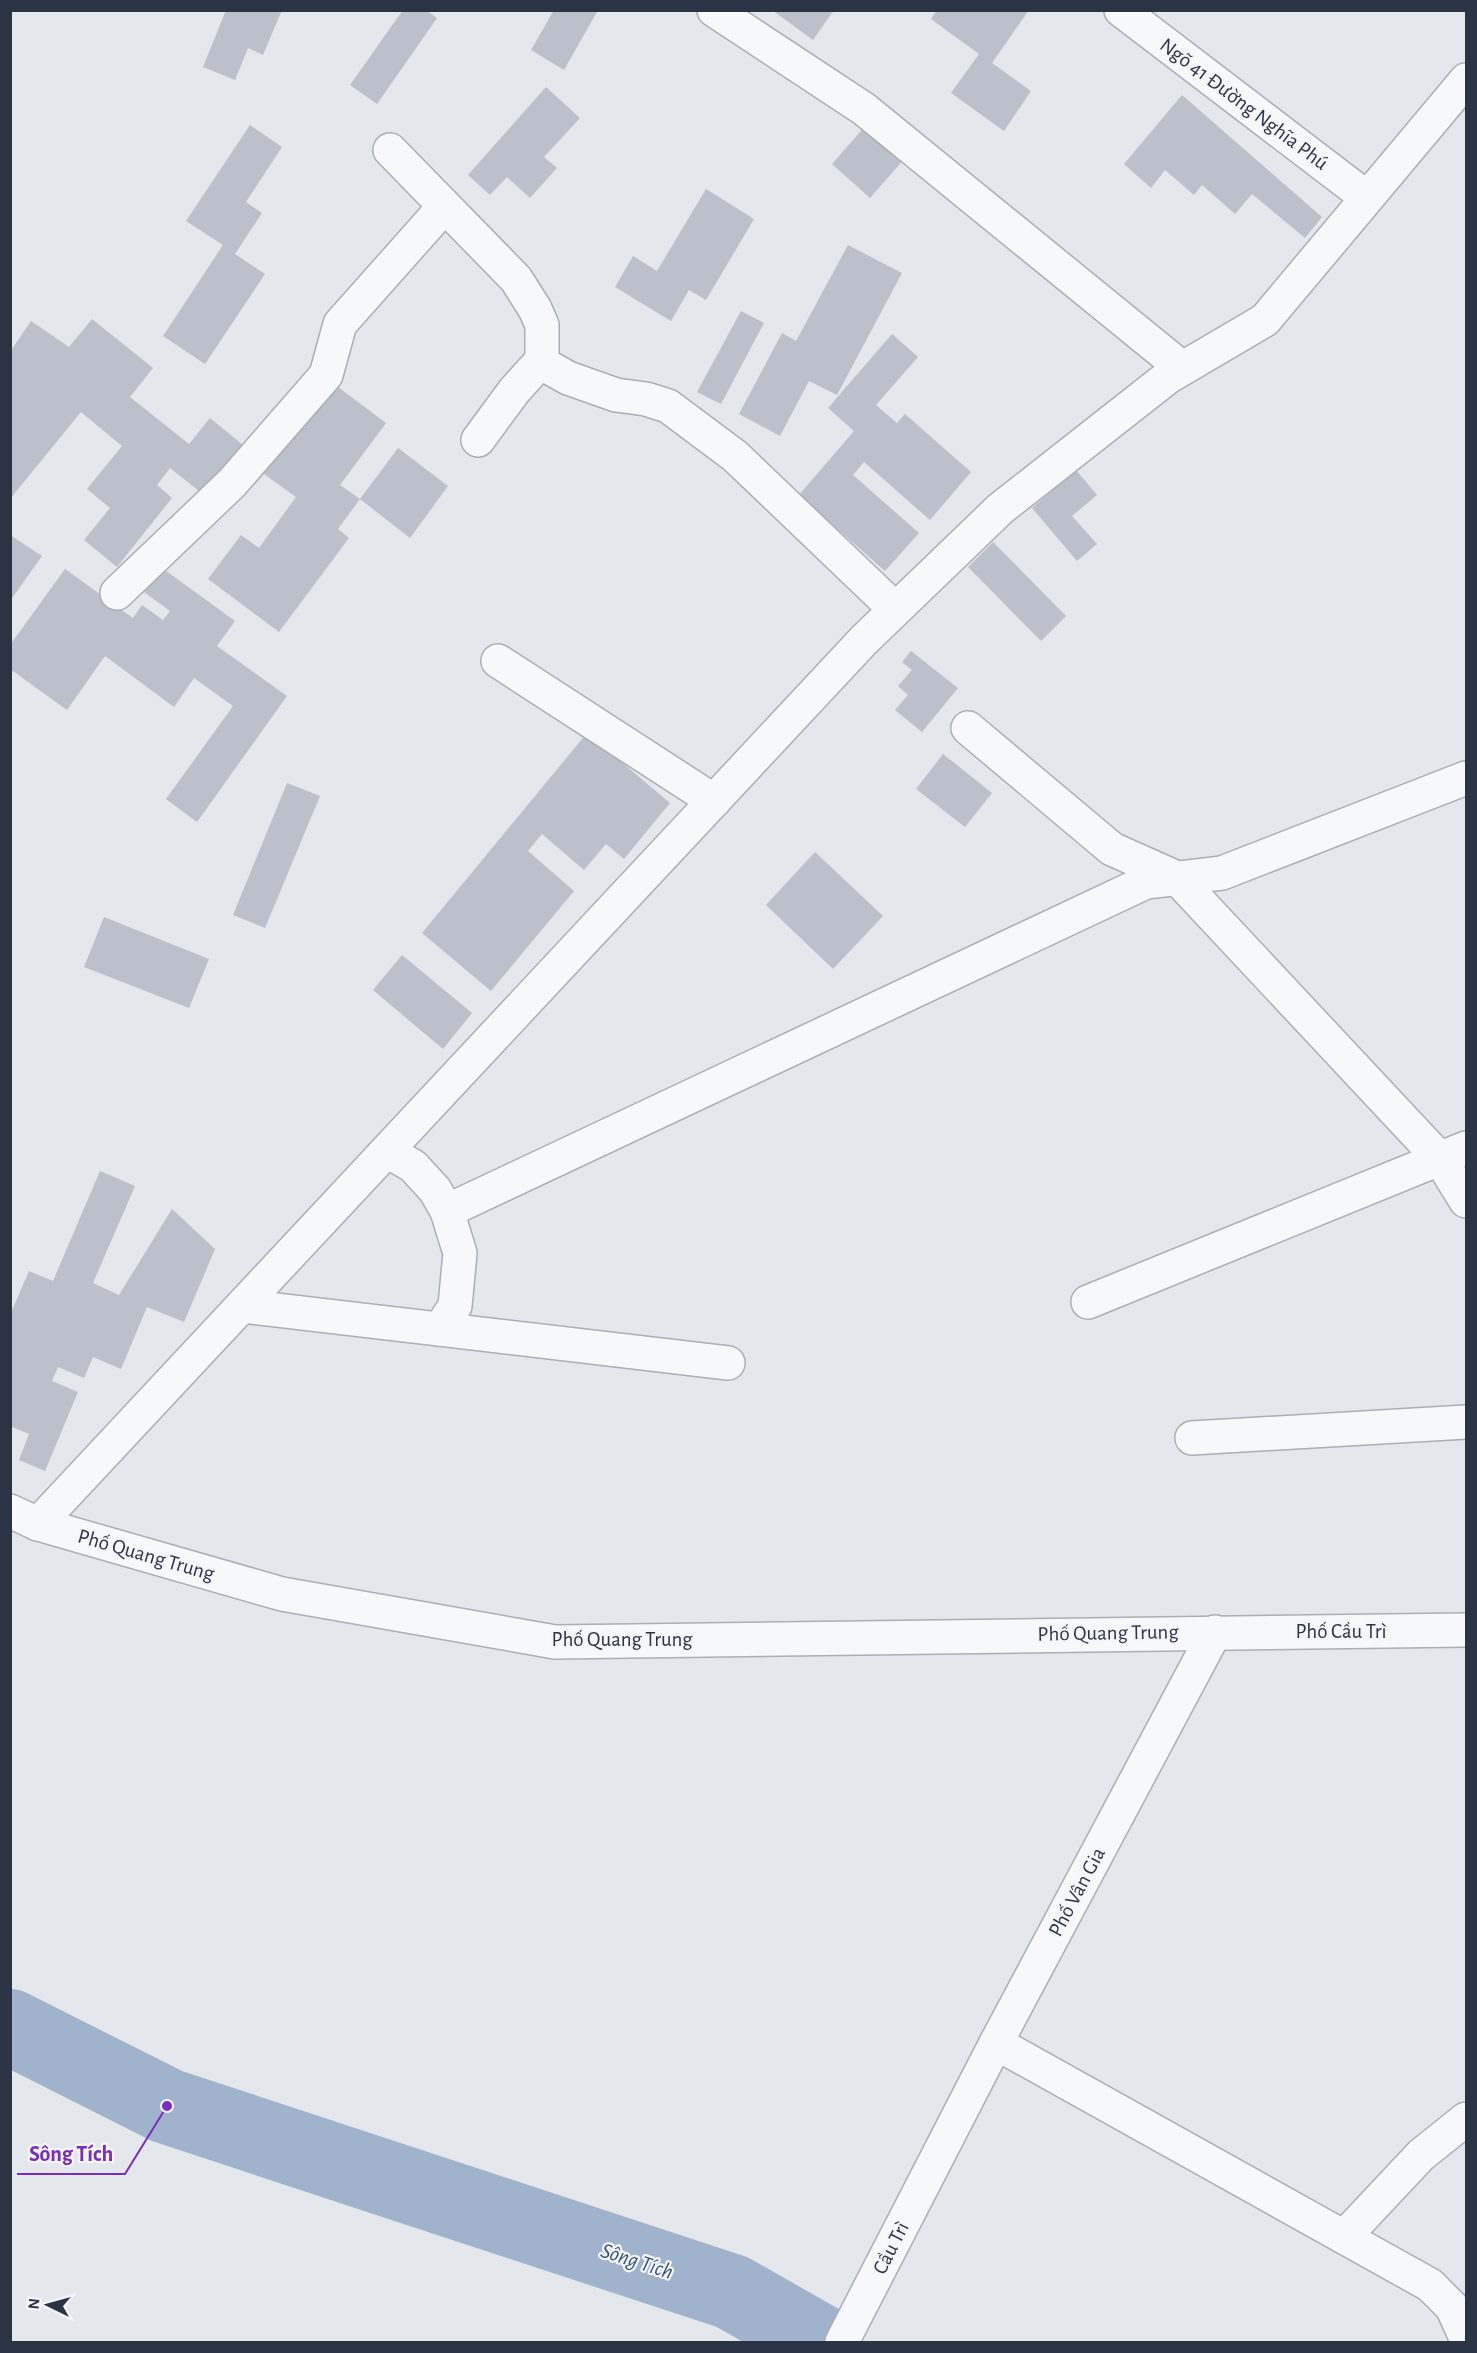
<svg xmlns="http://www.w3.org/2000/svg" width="1477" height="2353" viewBox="0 0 1477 2353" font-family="'Alegreya Sans',sans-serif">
<rect width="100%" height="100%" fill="#e4e7ec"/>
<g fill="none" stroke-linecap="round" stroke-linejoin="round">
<path stroke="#9fb4cc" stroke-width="76" d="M 10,2027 L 167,2106 L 732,2292 L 820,2342"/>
</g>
<g fill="#bbc0ca">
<path d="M 226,10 L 282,10 L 263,55 L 248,48 L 235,80 L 203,67 Z"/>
<path d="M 403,10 L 426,10 L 437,18 L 377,104 L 350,85 Z"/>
<path d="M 554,10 L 598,10 L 564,70 L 531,50 Z"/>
<path d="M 772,10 L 834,10 L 813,40 Z"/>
<path d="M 937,10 L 1029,10 L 992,63 L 1031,91 L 1004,131 L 951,93 L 979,54 L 931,19 Z"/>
<path d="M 546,87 L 580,118 L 544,157 L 557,168 L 530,198 L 507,177 L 490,195 L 468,175 Z"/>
<path d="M 1182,95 L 1322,217 L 1305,238 L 1252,194 L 1235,214 L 1202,185 L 1194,195 L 1165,170 L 1151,188 L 1124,164 Z"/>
<path d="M 867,124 L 905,158 L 870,198 L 832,164 Z"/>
<path d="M 250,125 L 282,147 L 246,202 L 262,213 L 235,254 L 265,274 L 205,364 L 163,336 L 223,245 L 186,221 Z"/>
<path d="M 706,189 L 754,219 L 706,300 L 689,290 L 671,321 L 615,287 L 633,256 L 657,271 Z"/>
<path d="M 848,245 L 902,273 L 837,395 L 809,381 L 780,436 L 739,414 L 782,333 L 796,341 Z"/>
<path d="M 741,311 L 764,323 L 721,404 L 697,392 Z"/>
<path d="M 92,319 L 153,368 L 130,397 L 189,444 L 210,418 L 243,445 L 204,495 L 170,468 L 157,485 L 172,498 L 117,567 L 84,540 L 110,508 L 87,489 L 122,446 L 81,412 L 10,499 L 10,352 L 31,321 L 69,347 Z"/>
<path d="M 892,334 L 918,357 L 876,405 L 897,423 L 905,414 L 971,472 L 930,520 L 864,462 L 853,475 L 919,533 L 885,571 L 799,495 L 854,431 L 828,408 Z"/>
<path d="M 330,381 L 386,423 L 340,485 L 360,499 L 338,529 L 349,538 L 279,632 L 208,579 L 241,535 L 259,548 L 296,497 L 257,469 Z"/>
<path d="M 398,448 L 448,486 L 410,538 L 360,499 Z"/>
<path d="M 1076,470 L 1097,495 L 1072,516 L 1097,544 L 1077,561 L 1032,508 Z"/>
<path d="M 10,535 L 42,556 L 10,601 Z"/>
<path d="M 993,542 L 1066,616 L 1041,641 L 968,567 Z"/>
<path d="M 162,568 L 235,621 L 217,646 L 287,696 L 197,822 L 166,799 L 233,706 L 194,678 L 174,707 L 105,656 L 67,710 L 10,669 L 10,645 L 65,569 L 133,618 L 142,605 L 163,620 L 170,611 L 144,592 Z"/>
<path d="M 911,651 L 958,688 L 922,732 L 895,710 L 908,695 L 898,686 L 912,670 L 902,662 Z"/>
<path d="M 587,733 L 670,803 L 624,859 L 606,844 L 584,870 L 542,834 L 528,851 L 574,891 L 491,991 L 422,933 Z"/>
<path d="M 943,754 L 992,793 L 965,827 L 916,789 Z"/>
<path d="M 287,783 L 320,796 L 265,928 L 233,915 Z"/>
<path d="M 815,852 L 883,916 L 833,969 L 766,905 Z"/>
<path d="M 104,917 L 209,959 L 189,1008 L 84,967 Z"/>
<path d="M 402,955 L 472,1013 L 443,1049 L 373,990 Z"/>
<path d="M 100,1171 L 135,1186 L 93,1283 L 119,1295 L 172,1209 L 215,1249 L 184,1322 L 147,1307 L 121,1369 L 93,1357 L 84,1378 L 58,1367 L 52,1381 L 78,1392 L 45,1471 L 19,1460 L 29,1434 L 10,1426 L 10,1315 L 29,1271 L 53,1281 Z"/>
</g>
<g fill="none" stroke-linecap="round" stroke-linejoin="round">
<g stroke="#a9aeb7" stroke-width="36">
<g id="minor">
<path d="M 714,10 L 864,109 L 1182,368"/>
<path d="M 1121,10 L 1366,197"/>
<path d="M 390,150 L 516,279 L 535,309 L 542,325 L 542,360 L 545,365 L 568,378 L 616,395 L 646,399 L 668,406 L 735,456 L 895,609"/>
<path d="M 478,440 L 514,391 L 542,360"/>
<path d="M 117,593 L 232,483 L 326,375 L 340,324 L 444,207"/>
<path d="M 498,661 L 714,801"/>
<path d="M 968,728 L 1112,849 L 1177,878 L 1440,1159 L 1466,1201"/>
<path d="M 387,1151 L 413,1166 L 435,1190 L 447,1211 L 460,1253 L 455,1306 L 440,1329"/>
<path d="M 447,1211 L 1146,882 L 1222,873 L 1466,778"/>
<path d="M 1088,1302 L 1466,1148"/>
<path d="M 242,1306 L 728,1363"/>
<path d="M 1192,1438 L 1466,1422"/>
<path d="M 10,1511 L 38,1524 L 282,1594 L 555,1642 L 1466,1630"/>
<path d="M 38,1524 L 864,640 L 1000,509 L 1168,377 L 1265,320 L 1466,80"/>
<path d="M 996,2043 L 1430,2285 L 1452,2307 L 1466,2338"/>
<path d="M 1344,2237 L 1421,2155 L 1466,2119"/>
<path d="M 842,2342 L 996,2043 L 1215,1632"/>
</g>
</g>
<use href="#minor" stroke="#f7f8fa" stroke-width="33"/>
</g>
<g text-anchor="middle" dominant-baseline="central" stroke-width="4.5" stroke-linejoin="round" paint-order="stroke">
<g font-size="21" fill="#2b3445" stroke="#f4f6f9">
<text transform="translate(1244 104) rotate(37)">Ngõ 41 Đường Nghĩa Phú</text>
<text transform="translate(146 1555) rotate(16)">Phố Quang Trung</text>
<text x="1341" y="1631">Phố Cầu Trì</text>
<text transform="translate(1108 1633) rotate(-1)">Phố Quang Trung</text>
<text x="622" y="1639">Phố Quang Trung</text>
<text transform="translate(1077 1892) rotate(-62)">Phố Vân Gia</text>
<text transform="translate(891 2248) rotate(-63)">Cầu Trì</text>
</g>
<g font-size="22" font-style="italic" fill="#34527a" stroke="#f4f6f9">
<text transform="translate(637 2261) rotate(18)">Sông Tích</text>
</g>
</g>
<path fill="none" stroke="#7b2cbf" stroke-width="2" d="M167 2106L125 2174H17"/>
<circle fill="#7b2cbf" stroke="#f4f6f9" stroke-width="2" cx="167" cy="2106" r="6"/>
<g font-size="22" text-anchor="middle" font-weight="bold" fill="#7b2cbf" stroke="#f4f6f9" stroke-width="4.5" stroke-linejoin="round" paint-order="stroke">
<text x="71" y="2161">Sông Tích</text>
</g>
<rect width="1477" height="2353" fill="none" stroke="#2b3445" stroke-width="24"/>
<g transform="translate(48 2305) rotate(275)" stroke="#f4f6f9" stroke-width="4.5" paint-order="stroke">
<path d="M0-4.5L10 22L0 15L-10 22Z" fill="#2b3445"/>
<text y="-9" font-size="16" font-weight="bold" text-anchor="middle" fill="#2b3445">N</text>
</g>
</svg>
